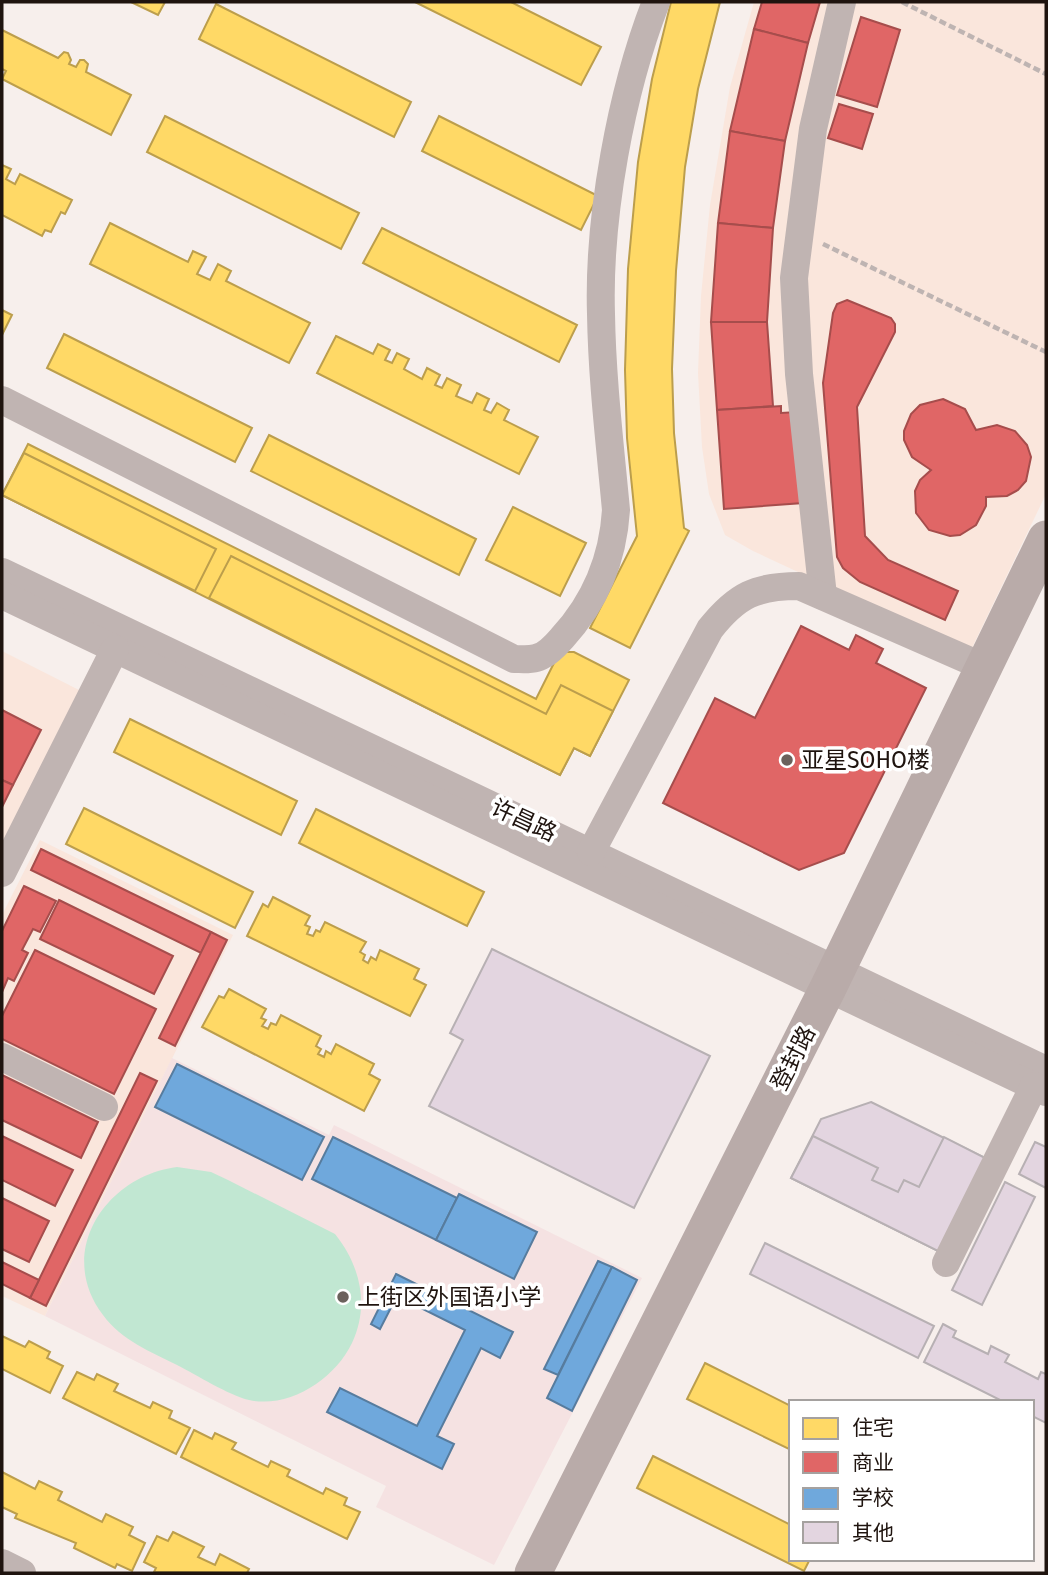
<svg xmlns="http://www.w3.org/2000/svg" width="1048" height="1575" viewBox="0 0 1048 1575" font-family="'Fira Sans','Noto Sans SC',sans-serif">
<rect width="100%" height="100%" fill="#f7efec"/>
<g fill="#fae6dc">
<path d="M 754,2 L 1046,2 L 1046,494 L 970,652 L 753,551 L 725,535 L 709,494 L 702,447 L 698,373 L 701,296 L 710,205 L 730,87 Z"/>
<path d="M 2,651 L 81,691 L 2,850 Z"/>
<path d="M 40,840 L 233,935 L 45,1316 L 2,1296 L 2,915 Z"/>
</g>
<path fill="#f5e2e2" d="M 172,1058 L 329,1135 L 334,1125 L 642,1278 L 494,1565 L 376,1507 L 386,1486 L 45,1316 Z"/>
<path fill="#c1e7d2" d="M 177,1167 L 211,1172 L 228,1180 L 335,1234 C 360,1265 370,1305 352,1343 C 335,1379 289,1409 249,1400 C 228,1395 197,1375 177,1365 C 150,1351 122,1341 103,1315 C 55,1252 106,1176 177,1167 Z"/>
<g fill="#ffd966" stroke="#bc9e4c" stroke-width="2">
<path d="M 131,2 L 165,2 L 158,15 Z"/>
<path d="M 415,2 L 511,2 L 601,47 L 581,85 Z"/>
<path d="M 671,2 L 720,2 L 698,89 L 685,167 L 676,271 L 672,369 L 674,433 L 684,528 L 689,531 L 630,648 L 590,628 L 637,536 L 627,438 L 625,370 L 628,269 L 638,162 L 652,79 Z"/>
<path d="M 216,4 L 411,102 L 394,137 L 199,39 Z"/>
<path d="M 2,30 L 58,58 L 64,52 L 68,53 L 71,60 L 69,64 L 76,67 L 80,60 L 84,60 L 88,64 L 86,72 L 131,95 L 111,135 L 2,79 L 6,71 L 2,69 Z"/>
<path d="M 165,116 L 359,213 L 341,249 L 147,152 Z"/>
<path d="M 439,116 L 598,196 L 581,230 L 422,151 Z"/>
<path d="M 2,165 L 11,169 L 6,179 L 15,184 L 20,174 L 72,200 L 65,214 L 61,212 L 51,232 L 45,230 L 42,236 L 2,215 Z"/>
<path d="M 110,223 L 188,262 L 193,251 L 206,257 L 197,274 L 210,280 L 218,264 L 231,271 L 226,281 L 310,323 L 289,363 L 90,264 Z"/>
<path d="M 382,228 L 577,325 L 559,362 L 363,263 Z"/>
<path d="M 2,310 L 12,315 L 2,335 Z"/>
<path d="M 64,334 L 252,428 L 235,462 L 47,368 Z"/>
<path d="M 336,336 L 373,354 L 378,344 L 390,350 L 385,360 L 392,363 L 397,353 L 409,359 L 404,369 L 422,379 L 427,368 L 440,375 L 435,385 L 442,388 L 447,378 L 461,385 L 456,396 L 472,403 L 477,393 L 489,399 L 484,410 L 491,413 L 497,403 L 509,410 L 504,420 L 538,437 L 519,474 L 317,373 Z"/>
<path d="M 269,435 L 476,539 L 459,575 L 251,471 Z"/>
<path d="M 28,444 L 536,699 L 556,659 L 566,652 L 574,652 L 629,680 L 590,756 L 574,748 L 560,775 L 2,495 Z"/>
<path d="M 24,453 L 216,549 L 195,591 L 2,495 Z"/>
<path d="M 513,507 L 586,543 L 560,596 L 486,560 Z"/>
<path d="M 231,556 L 546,714 L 561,685 L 613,711 L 590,756 L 574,748 L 560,775 L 209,598 Z"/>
<path d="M 130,719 L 297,801 L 281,835 L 114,752 Z"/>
<path d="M 84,808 L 253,892 L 235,928 L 66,844 Z"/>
<path d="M 316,809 L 484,892 L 467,926 L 299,843 Z"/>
<path d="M 273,897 L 310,916 L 305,925 L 310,927 L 307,934 L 313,936 L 316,930 L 320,932 L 325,922 L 366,942 L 360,952 L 365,955 L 363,960 L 368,963 L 371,957 L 376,960 L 380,950 L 419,969 L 414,979 L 426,985 L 410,1016 L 247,936 L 263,904 L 268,907 Z"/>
<path d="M 229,989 L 266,1009 L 261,1018 L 266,1020 L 262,1026 L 268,1029 L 271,1023 L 276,1025 L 281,1015 L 321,1036 L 316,1046 L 321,1049 L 318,1054 L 324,1057 L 326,1051 L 331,1054 L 336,1044 L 374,1064 L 369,1074 L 380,1080 L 364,1111 L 202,1027 L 219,996 L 224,998 Z"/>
<path d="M 2,1336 L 25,1347 L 29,1341 L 50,1352 L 47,1358 L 63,1366 L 50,1393 L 2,1369 Z"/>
<path d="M 705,1363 L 791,1406 L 791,1450 L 687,1399 Z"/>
<path d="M 77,1372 L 94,1380 L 97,1374 L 118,1384 L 114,1391 L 150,1408 L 153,1402 L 172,1411 L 169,1418 L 190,1428 L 176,1454 L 63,1398 Z"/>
<path d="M 194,1430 L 212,1439 L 215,1433 L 236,1443 L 232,1449 L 268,1467 L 271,1461 L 290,1470 L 287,1476 L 323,1494 L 326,1488 L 347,1498 L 344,1505 L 360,1512 L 347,1539 L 181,1457 Z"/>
<path d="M 653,1456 L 791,1525 L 791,1559 L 810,1559 L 804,1571 L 637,1488 Z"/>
<path d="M 2,1472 L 35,1489 L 39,1481 L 62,1492 L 58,1500 L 102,1522 L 106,1514 L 133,1527 L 129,1535 L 145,1543 L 132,1571 L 117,1564 L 115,1568 L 74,1548 L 76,1543 L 15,1518 L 17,1514 L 2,1507 Z"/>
<path d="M 173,1532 L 204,1547 L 198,1557 L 215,1565 L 220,1554 L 249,1569 L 247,1573 L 154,1572 L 156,1568 L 144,1562 L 157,1536 L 168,1541 Z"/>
</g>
<g fill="#e06666" stroke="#a64d4c" stroke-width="2">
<path d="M 762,2 L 820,2 L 808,43 L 754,29 Z"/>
<path d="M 861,17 L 900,30 L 877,107 L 837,95 Z"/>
<path d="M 754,29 L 808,43 L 785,141 L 730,131 Z"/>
<path d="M 839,104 L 873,114 L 862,149 L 828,138 Z"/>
<path d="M 730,131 L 785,141 L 773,228 L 718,223 Z"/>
<path d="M 718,223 L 773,228 L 767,322 L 711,322 Z"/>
<path d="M 847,300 L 891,318 L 895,324 L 895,332 L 857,407 L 865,536 L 888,560 L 958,591 L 945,620 L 860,582 L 843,568 L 837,557 L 823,383 L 833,313 L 837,304 Z"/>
<path d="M 711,322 L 767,322 L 773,406 L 717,410 Z"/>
<path d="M 943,399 L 965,409 L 976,430 L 997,425 L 1015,431 L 1027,445 L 1031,457 L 1026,481 L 1018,490 L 1007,496 L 986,497 L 986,506 L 976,525 L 960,535 L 950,536 L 929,530 L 916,513 L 915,491 L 920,480 L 931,470 L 912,457 L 904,440 L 904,431 L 911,414 L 920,405 Z"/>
<path d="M 781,406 L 781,413 L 797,412 L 803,503 L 724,509 L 717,410 Z"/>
<path d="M 801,626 L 849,650 L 856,635 L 883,649 L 876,663 L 926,688 L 844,853 L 799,870 L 663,803 L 715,698 L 755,718 Z"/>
<path d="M 2,710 L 41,730 L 13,785 L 2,780 Z"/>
<path d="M 2,780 L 13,785 L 2,807 Z"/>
<path d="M 41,849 L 211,932 L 201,953 L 31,870 Z"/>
<path d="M 24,886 L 56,901 L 40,932 L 33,929 L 22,950 L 28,953 L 14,981 L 8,978 L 2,992 L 2,931 Z"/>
<path d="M 59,900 L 173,956 L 154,994 L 40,939 Z"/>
<path d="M 211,932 L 227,940 L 175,1046 L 159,1038 Z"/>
<path d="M 35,950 L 156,1009 L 114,1094 L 2,1039 L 2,1016 Z"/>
<path d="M 140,1073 L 157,1081 L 46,1306 L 30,1298 Z"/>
<path d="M 2,1075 L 98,1122 L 81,1158 L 2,1120 Z"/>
<path d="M 2,1136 L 73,1170 L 55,1206 L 2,1180 Z"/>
<path d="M 2,1198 L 49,1221 L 29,1262 L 2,1249 Z"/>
<path d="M 2,1262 L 39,1280 L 30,1298 L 2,1284 Z"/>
</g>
<g fill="#6fa8dc" stroke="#577c9e" stroke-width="2">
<path d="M 177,1064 L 324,1137 L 302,1180 L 155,1107 Z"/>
<path d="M 333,1137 L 457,1198 L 436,1240 L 312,1179 Z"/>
<path d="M 459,1194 L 537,1232 L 514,1279 L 436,1240 Z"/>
<path d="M 598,1261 L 612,1267 L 558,1375 L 544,1369 Z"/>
<path d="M 612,1267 L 637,1280 L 572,1411 L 547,1398 Z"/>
<path d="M 396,1274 L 513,1332 L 500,1358 L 481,1348 L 437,1436 L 454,1444 L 442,1469 L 327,1412 L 340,1388 L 417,1426 L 465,1330 L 397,1296 L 380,1329 L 371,1324 Z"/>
</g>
<g fill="#e3d5e0" stroke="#b7b0b3" stroke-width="2">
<path d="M 492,949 L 710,1056 L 634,1208 L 429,1106 L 463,1040 L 450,1033 Z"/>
<path d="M 871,1102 L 993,1162 L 946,1255 L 791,1178 L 821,1119 Z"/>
<path d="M 813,1136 L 878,1168 L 872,1180 L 898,1192 L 904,1180 L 919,1187 L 944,1137 L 993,1162 L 946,1255 L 791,1178 Z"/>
<path d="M 1035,1142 L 1046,1147 L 1046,1188 L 1019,1174 Z"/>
<path d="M 1005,1182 L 1035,1197 L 982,1305 L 952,1290 Z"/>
<path d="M 765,1243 L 934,1326 L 918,1358 L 750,1274 Z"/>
<path d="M 943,1324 L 956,1331 L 953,1337 L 988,1354 L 991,1346 L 1009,1355 L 1005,1362 L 1038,1379 L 1041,1372 L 1046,1374 L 1046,1423 L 1032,1416 L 1032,1402 L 1004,1402 L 924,1362 Z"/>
</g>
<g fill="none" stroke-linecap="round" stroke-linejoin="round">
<g stroke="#beb4b2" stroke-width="4.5" stroke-dasharray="7 3.5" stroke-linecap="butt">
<path d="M 902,2 L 1046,74"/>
<path d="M 823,244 L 1046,352"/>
</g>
<g stroke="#c0b4b2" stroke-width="28">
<path d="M 2,400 L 514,659 C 521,659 529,660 536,658 C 545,656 556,645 562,638 C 596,601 613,559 616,510 C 610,445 602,379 601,314 C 598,217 621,92 656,2"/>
<path d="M 2,572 L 1046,1070"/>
<path d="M 2,595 L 1046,1092"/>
<path d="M 823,596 L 799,374 L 794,278 L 813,129 L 842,2"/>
<path d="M 591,852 L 710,629 C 737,595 756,586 799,586 L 984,667"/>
<path d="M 2,873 L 115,649"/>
<path d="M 2,1057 L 104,1107"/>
<path d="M 946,1263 L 1034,1086"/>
<path d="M 2,1563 L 22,1573"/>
</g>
<path stroke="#b9aba9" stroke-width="37" d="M 533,1573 L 828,988 L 1046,539"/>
</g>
<g fill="#6b615c" stroke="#fff" stroke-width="2.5">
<circle cx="787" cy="760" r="7"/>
<circle cx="343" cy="1297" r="7"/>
</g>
<g text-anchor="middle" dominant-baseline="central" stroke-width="7" stroke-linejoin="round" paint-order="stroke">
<g font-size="23" fill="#1f140f" stroke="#fff" text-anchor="start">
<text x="801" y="760">亚星SOHO楼</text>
<text x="357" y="1297">上街区外国语小学</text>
</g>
<g font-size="23" fill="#1f140f" stroke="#fff">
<text transform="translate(524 820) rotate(25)">许昌路</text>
<text transform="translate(793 1058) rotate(-63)">登封路</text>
</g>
</g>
<rect width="1048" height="1575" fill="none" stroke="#1f140f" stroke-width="7"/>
<rect x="789" y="1400" width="245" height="161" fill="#ffffff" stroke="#a5a19f" stroke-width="2"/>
<rect x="803" y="1418" width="35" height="21" fill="#ffd966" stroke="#a5a19f" stroke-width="2"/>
<text x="852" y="1435" font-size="21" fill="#1f140f">住宅</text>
<rect x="803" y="1452" width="35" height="21" fill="#e06666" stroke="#a5a19f" stroke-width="2"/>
<text x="852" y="1470" font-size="21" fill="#1f140f">商业</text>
<rect x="803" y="1488" width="35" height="21" fill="#6fa8dc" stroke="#a5a19f" stroke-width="2"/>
<text x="852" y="1505" font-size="21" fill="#1f140f">学校</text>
<rect x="803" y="1522" width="35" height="21" fill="#e3d5e0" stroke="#a5a19f" stroke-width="2"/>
<text x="852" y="1540" font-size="21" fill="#1f140f">其他</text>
</svg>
